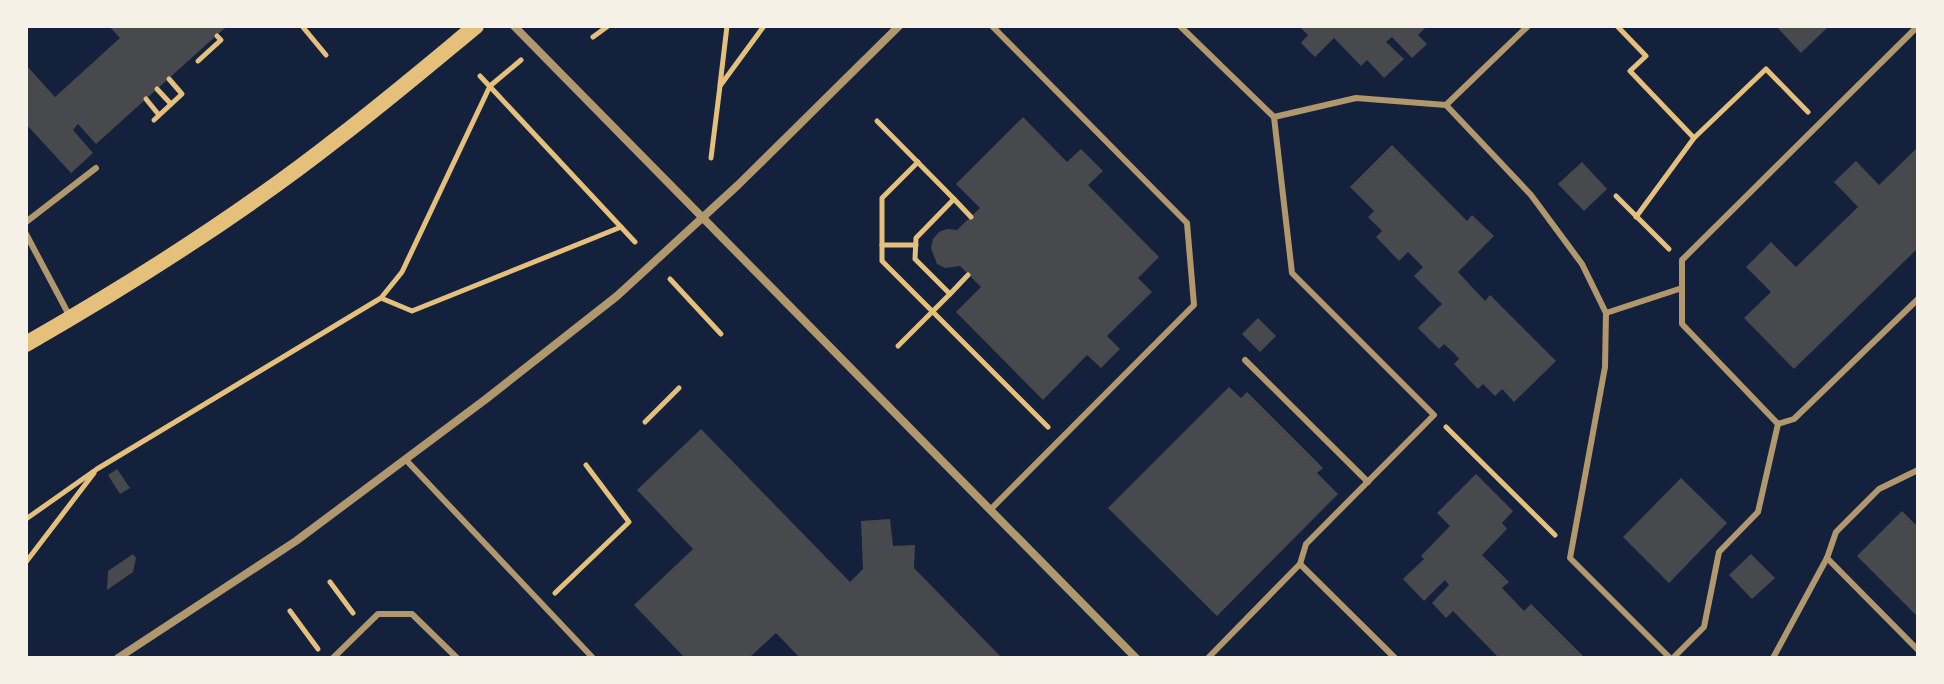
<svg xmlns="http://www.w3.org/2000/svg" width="1944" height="684" viewBox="0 0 1944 684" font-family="Roboto,sans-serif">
<rect width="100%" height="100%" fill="#14213d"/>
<g fill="#48494c">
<path d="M 109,26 L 227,26 L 96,144 L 78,124 L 73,130 L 93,153 L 71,173 L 26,124 L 26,65 L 55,97 L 120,38 Z"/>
<path d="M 1299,26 L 1427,26 L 1418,35 L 1427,44 L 1412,58 L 1392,37 L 1386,42 L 1404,59 L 1384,78 L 1367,60 L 1361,66 L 1334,38 L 1315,57 L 1301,43 L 1308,35 Z"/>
<path d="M 1776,26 L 1829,26 L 1801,53 Z"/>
<path d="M 1023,117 L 1067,162 L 1081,149 L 1103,171 L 1088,185 L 1159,257 L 1138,278 L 1152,292 L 1107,336 L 1120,349 L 1101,368 L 1087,355 L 1043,400 L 956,312 L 981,287 L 960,266 L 945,268 L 937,264 L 931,248 L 933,239 L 939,232 L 947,229 L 957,230 L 980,208 L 956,184 Z"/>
<path d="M 1392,145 L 1467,221 L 1472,215 L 1494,236 L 1458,272 L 1485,301 L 1490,295 L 1556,361 L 1514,402 L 1502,389 L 1495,396 L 1483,384 L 1478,389 L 1454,364 L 1459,359 L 1453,352 L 1444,344 L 1439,349 L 1418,328 L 1442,304 L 1414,276 L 1423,267 L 1408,252 L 1399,261 L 1376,237 L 1382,231 L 1368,217 L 1374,211 L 1350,187 Z"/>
<path d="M 1918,147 L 1918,248 L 1794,369 L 1744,318 L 1771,292 L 1746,267 L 1771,242 L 1796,267 L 1858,207 L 1834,182 L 1856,161 L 1879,185 Z"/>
<path d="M 1582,162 L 1607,189 L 1584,211 L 1558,184 Z"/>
<path d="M 1258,318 L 1276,336 L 1260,352 L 1242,334 Z"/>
<path d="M 1229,387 L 1241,398 L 1247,392 L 1323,468 L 1317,473 L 1338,494 L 1217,616 L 1108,508 Z"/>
<path d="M 701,429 L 850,582 L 863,569 L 861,521 L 890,519 L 893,546 L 915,545 L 914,568 L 1002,658 L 800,658 L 776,633 L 749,658 L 685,658 L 634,605 L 693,549 L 637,490 Z"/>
<path d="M 117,469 L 130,488 L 120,494 L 108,475 Z"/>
<path d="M 1476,474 L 1513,511 L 1502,523 L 1507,529 L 1482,555 L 1509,582 L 1502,588 L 1524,611 L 1531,604 L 1585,658 L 1499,658 L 1453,611 L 1446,618 L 1432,603 L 1449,585 L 1445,580 L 1424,601 L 1403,579 L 1424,559 L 1421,556 L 1450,526 L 1437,513 Z"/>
<path d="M 1681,478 L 1727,523 L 1669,583 L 1623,537 Z"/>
<path d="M 1902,511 L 1918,527 L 1918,617 L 1857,556 Z"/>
<path d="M 133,554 L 136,558 L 133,572 L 107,590 L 108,571 Z"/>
<path d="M 1751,554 L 1775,578 L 1752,599 L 1729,575 Z"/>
</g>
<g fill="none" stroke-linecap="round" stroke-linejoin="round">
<g stroke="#e5c07b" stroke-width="5">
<path d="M 302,26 L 326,55"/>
<path d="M 1617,26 L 1646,56 L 1630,71 L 1694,138 L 1766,69 L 1808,112"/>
<path d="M 593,37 L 608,26"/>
<path d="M 198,61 L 221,40 L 217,36"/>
<path d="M 480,76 L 635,242"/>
<path d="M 720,85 L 727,26"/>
<path d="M 157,89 L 171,104"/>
<path d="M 146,99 L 159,115"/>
<path d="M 154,120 L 182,94 L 169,79"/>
<path d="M 877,121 L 954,199"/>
<path d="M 711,158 L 720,86 L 764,26"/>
<path d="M 918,162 L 882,198 L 882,261 L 1048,427"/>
<path d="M 1616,196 L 1669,249"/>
<path d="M 1636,217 L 1694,138"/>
<path d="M 882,245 L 916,245"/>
<path d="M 968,275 L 950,294 L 915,259 L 916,238 L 954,199 L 971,217"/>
<path d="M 670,279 L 721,334"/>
<path d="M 381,298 L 412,311 L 621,227"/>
<path d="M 898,346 L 950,294"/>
<path d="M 645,422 L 679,388"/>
<path d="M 1446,427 L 1555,535"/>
<path d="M 26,519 L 97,469 L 381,298 L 402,272 L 490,86 L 521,60"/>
<path d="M 26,562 L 94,473"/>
<path d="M 330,582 L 353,613"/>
<path d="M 555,593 L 629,522 L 586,465"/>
<path d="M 290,611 L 318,649"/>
</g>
<g stroke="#b1986c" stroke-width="6">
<path d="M 1180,26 L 1274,117 L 1292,273 L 1434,415 L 1306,544 L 1300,564 L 1208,658"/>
<path d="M 1528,26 L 1446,105 L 1531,195 L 1582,264 L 1606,313 L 1605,367 L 1570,558 L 1670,658"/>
<path d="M 1918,26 L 1682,260 L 1682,324 L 1778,424 L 1794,419 L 1918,299"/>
<path d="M 1274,117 L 1356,98 L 1446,105"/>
<path d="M 26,222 L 96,168"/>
<path d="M 26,234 L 69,315"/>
<path d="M 1606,313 L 1682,288"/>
<path d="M 1245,360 L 1368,482"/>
<path d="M 406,460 L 593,658"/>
<path d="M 990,510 L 1194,305 L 1187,223 L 992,26"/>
<path d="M 1827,558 L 1918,650"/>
<path d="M 1300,564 L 1395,658"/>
<path d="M 333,658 L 378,614 L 412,614 L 457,658"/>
<path d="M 1673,658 L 1704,627 L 1719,552 L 1758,512 L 1778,424"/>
<path d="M 1773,658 L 1827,558 L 1836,532 L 1879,489 L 1918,470"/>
</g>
<g stroke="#b1986c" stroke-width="8">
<path d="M 514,26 L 1136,658"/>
<path d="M 118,658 L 296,541 L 486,399 L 617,296 L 738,185 L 899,26"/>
</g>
<path stroke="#e5c07b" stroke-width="16" d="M 26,344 C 134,282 240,215 338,138 C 385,102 430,64 476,26"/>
</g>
<rect width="1944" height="684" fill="none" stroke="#f6f1e7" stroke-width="56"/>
</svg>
